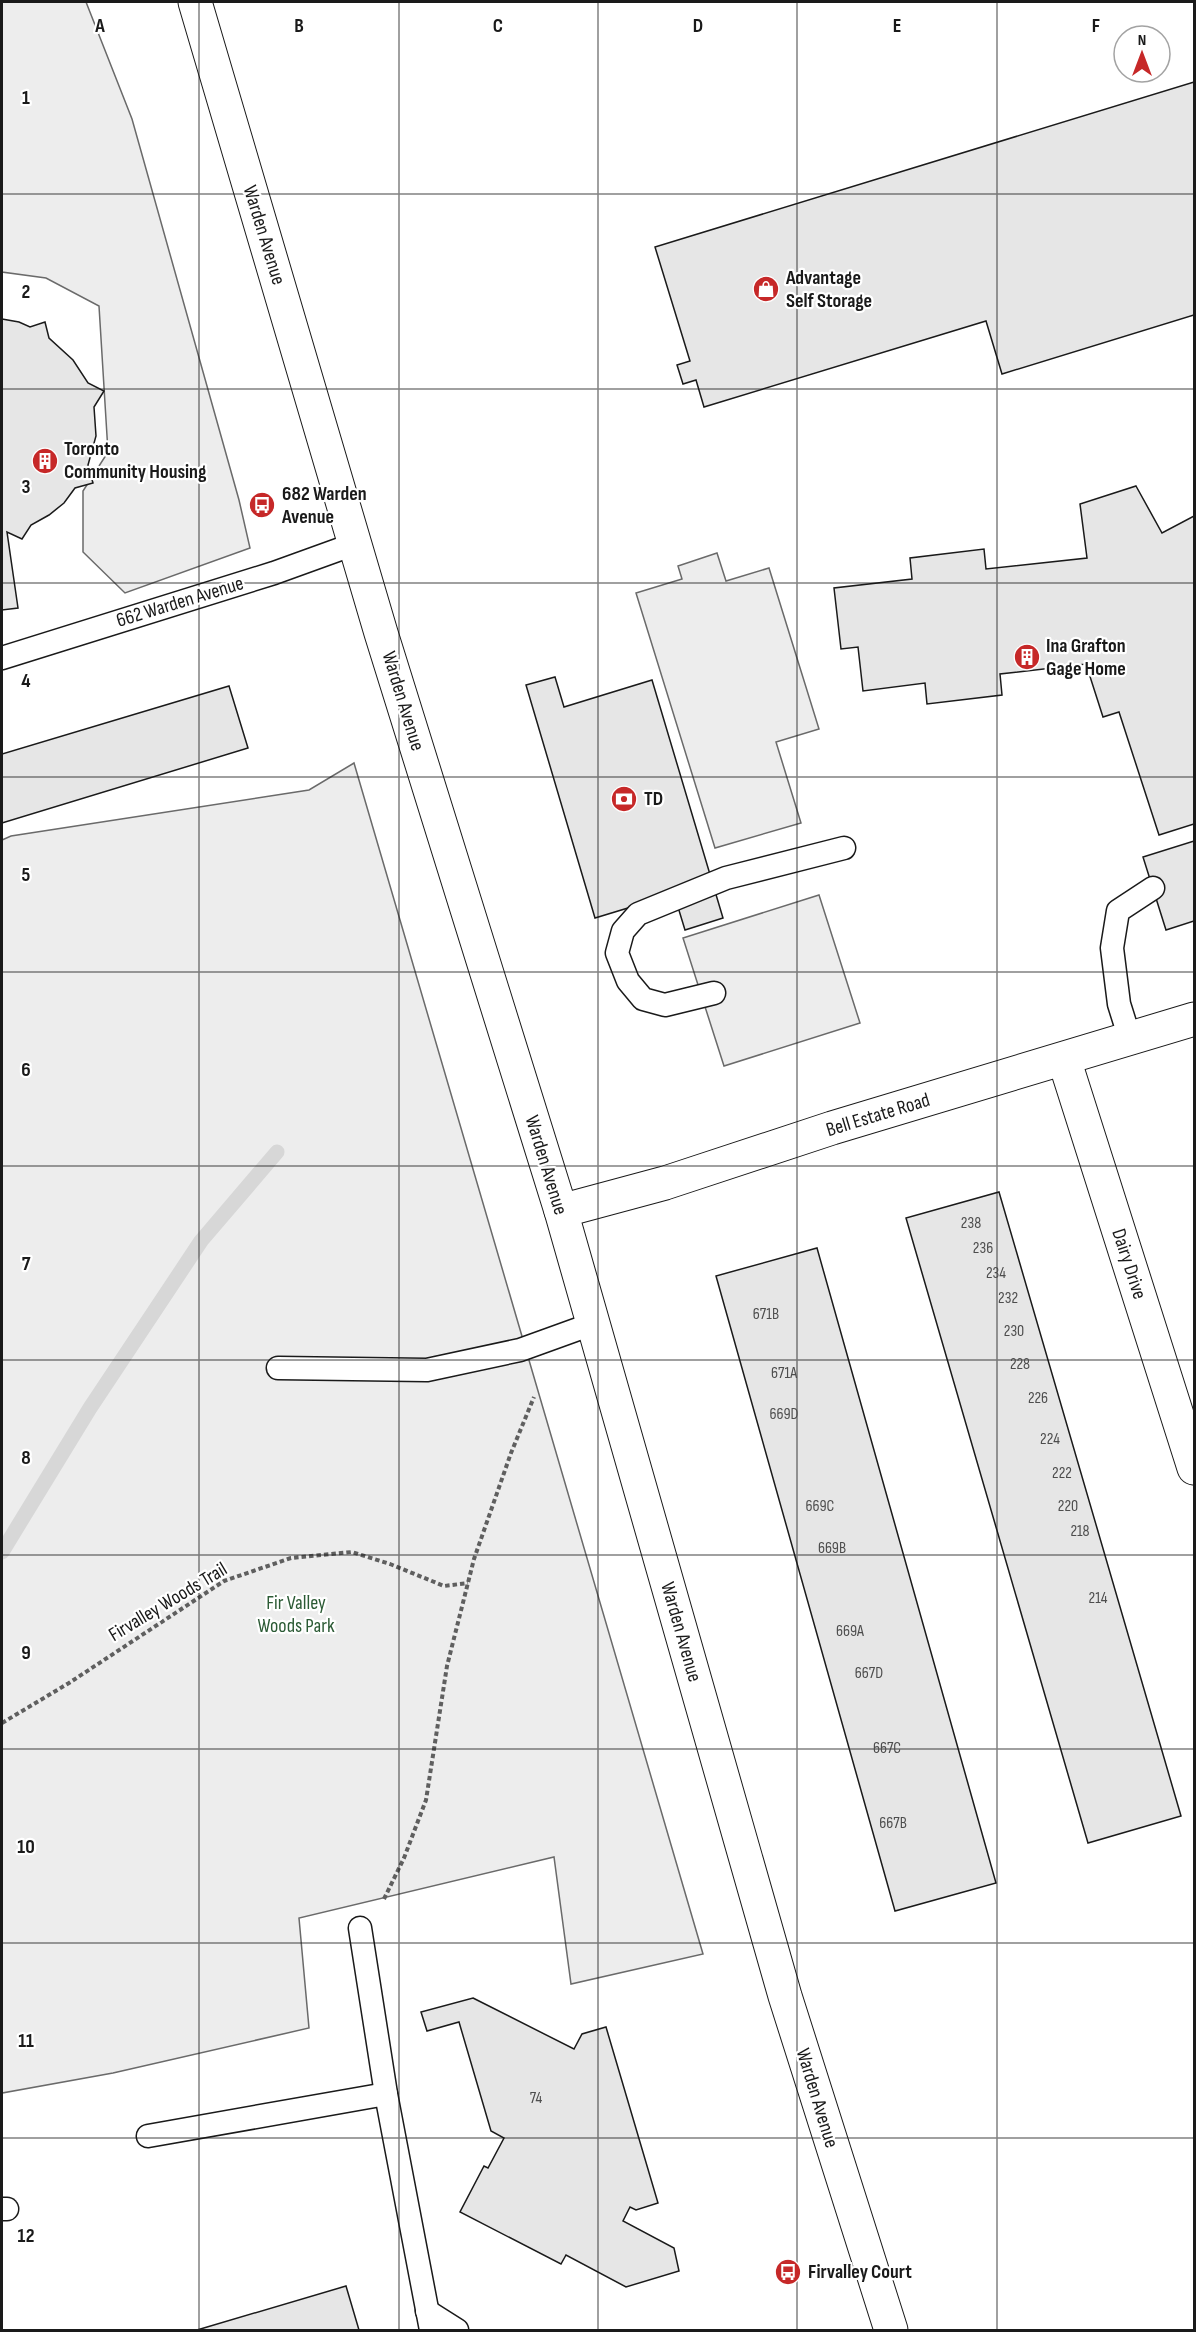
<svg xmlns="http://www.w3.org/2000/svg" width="1196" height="2332" viewBox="0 0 1196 2332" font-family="'Sofia Sans Condensed',sans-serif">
<rect width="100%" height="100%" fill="#fff"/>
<g fill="#ededed" stroke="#6a6a6a" stroke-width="1.5">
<path d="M 2,2 L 86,2 L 132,119 L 239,500 L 250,548 L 125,593 L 83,552 L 83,491 L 108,452 L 99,306 L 46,278 L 2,272 Z"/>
<path d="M 717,553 L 726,581 L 769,568 L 819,729 L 776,742 L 801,823 L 715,848 L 636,593 L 682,579 L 678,566 Z"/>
<path d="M 354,763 L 703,1954 L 571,1984 L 554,1857 L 299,1918 L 309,2028 L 113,2073 L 2,2093 L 2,840 L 11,836 L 309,790 Z"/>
<path d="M 819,895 L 860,1023 L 724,1066 L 683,938 Z"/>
</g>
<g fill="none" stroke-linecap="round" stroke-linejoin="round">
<path stroke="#d7d7d7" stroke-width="15" d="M 2,1552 L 90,1408 L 201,1241 L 277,1152"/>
</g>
<g fill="#e6e6e6" stroke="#1a1a1a" stroke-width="1.5">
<path d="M 1194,82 L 1194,315 L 1002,374 L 986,321 L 704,407 L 696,380 L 683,384 L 677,365 L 690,361 L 655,247 Z"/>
<path d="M 2,319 L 19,322 L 30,327 L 45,322 L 49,338 L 73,360 L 88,383 L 104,391 L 94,407 L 96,436 L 88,465 L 93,483 L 75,488 L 64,503 L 49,515 L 31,525 L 22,539 L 7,532 L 18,608 L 2,610 Z"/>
<path d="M 1136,486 L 1162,533 L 1194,516 L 1194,824 L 1159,835 L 1119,712 L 1103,717 L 1086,664 L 1000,674 L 1002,695 L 927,704 L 925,683 L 863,691 L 858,647 L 841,649 L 834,588 L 912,579 L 910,558 L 984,549 L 986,569 L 1087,558 L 1080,504 Z"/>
<path d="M 555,677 L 564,707 L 652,680 L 723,918 L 685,930 L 674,894 L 595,918 L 526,685 Z"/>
<path d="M 229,686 L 248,748 L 2,823 L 2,754 Z"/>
<path d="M 1194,841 L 1194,921 L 1166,930 L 1143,857 Z"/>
<path d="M 999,1192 L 1181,1816 L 1088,1843 L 906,1218 Z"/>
<path d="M 817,1248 L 996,1883 L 895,1911 L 716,1276 Z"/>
<path d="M 473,1998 L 574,2049 L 582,2034 L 606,2027 L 658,2203 L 636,2210 L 630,2207 L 623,2221 L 674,2248 L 679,2271 L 626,2287 L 566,2255 L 561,2264 L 460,2212 L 484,2166 L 488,2168 L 504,2138 L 491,2131 L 459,2022 L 427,2031 L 421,2012 Z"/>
<path d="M 346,2286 L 359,2330 L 197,2330 Z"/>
</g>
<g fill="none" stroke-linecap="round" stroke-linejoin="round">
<g stroke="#1a1a1a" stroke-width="25">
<g id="service">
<path d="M 2,658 L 274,573 L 357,543"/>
<path d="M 714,993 L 665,1005 L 643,999 L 628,981 L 617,953 L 623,931 L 638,914 L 726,878 L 844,848"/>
<path d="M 1130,1039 L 1119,1004 L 1112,948 L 1118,911 L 1153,888"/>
<path d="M 278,1368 L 427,1370 L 520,1350 L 592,1324"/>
<path d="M 360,1928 L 386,2094"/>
<path d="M 148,2136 L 386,2094 L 431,2330"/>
<path d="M 2,2209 L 7,2209"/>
<path d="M 427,2311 L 457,2330"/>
</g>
</g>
<g stroke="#1a1a1a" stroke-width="35">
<g id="minor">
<path d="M 1064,1059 L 1194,1468"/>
<path d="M 561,1211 L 665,1183 L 832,1128 L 1194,1019"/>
</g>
</g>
<g stroke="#1a1a1a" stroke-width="35">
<path id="secondary" d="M 195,2 L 381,633 L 561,1211 L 785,1996 L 891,2330"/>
</g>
<g stroke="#5f5f5f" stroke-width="4" stroke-dasharray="4.5 3" stroke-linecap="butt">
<path d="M 2,1723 L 69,1683 L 224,1581 L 291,1558 L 352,1552 L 390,1564 L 444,1586 L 468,1583"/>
<path d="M 384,1899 L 404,1858 L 426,1800 L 447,1666 L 474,1559 L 511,1453 L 534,1397"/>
</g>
<use href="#service" stroke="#fff" stroke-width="22"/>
<use href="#minor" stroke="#fff" stroke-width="33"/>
<use href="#secondary" stroke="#fff" stroke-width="33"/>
</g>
<path fill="none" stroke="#1a1a1a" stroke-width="1.5" stroke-opacity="0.55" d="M 199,2 L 199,2330M 399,2 L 399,2330M 598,2 L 598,2330M 797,2 L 797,2330M 997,2 L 997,2330M 2,194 L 1194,194M 2,389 L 1194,389M 2,583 L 1194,583M 2,777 L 1194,777M 2,972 L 1194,972M 2,1166 L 1194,1166M 2,1360 L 1194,1360M 2,1555 L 1194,1555M 2,1749 L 1194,1749M 2,1943 L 1194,1943M 2,2138 L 1194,2138"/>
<defs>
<g id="shop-disc" transform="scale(1.35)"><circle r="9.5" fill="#c62828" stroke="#fff"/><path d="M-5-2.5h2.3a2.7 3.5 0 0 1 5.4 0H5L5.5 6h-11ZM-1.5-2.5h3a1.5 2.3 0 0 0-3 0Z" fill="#fff"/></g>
<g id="building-disc" transform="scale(1.35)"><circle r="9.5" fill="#c62828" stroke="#fff"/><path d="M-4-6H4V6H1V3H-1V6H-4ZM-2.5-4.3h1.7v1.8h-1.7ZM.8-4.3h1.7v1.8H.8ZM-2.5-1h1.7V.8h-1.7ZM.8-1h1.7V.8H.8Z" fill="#fff"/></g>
<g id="bus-disc" transform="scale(1.35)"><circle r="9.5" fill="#c62828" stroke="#fff"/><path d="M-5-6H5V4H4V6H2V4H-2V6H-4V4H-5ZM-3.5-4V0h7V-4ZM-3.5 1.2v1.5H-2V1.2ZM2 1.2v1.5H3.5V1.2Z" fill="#fff"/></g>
<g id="bank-disc" transform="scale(1.35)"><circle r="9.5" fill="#c62828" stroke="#fff"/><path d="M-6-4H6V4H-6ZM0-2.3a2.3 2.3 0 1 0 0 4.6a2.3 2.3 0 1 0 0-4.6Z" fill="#fff"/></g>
</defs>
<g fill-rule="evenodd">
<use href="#shop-disc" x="766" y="289"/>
<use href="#building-disc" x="45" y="461"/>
<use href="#bus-disc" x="262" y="505"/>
<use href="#building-disc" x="1027" y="657"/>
<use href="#bank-disc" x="624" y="799"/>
<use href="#bus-disc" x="788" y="2272"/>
</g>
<g text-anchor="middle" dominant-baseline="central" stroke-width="4.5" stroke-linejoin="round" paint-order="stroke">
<g font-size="16" fill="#4d4d4d">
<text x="971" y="1223">238</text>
<text x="983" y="1248">236</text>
<text x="996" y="1273">234</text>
<text x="1008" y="1298">232</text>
<text x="766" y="1314">671B</text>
<text x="1014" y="1331">230</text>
<text x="1020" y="1364">228</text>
<text x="784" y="1373">671A</text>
<text x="1038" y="1398">226</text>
<text x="784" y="1414">669D</text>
<text x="1050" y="1439">224</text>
<text x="1062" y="1473">222</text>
<text x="820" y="1506">669C</text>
<text x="1068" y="1506">220</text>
<text x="1080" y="1531">218</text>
<text x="832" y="1548">669B</text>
<text x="1098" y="1598">214</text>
<text x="850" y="1631">669A</text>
<text x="869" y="1673">667D</text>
<text x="887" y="1748">667C</text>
<text x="893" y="1823">667B</text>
<text x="536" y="2098">74</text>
</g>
<g font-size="20" fill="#1a1a1a" stroke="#fff">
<text transform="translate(264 235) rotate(73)">Warden Avenue</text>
<text transform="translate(180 602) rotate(-17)">662 Warden Avenue</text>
<text transform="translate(403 701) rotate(73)">Warden Avenue</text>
<text transform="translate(878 1115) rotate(-17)">Bell Estate Road</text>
<text transform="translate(546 1165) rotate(73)">Warden Avenue</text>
<text transform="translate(1129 1264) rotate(72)">Dairy Drive</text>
<text transform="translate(168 1602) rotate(-31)">Firvalley Woods Trail</text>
<text transform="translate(681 1632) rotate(74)">Warden Avenue</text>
<text transform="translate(817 2098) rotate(73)">Warden Avenue</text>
</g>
<g font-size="20" font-weight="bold" fill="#1a1a1a" stroke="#fff" text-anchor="start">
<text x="786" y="278">Advantage<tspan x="786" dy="23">Self Storage</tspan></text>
<text x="64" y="449">Toronto<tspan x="64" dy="23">Community Housing</tspan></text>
<text x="282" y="494">682 Warden<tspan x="282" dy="23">Avenue</tspan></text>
<text x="1046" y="646">Ina Grafton<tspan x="1046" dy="23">Gage Home</tspan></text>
<text x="644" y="799">TD</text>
<text x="808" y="2272">Firvalley Court</text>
</g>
<g font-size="20" fill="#2b5a34" stroke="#fff">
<text x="296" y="1603">Fir Valley<tspan x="296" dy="23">Woods Park</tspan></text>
</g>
</g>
<g font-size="20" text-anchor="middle" font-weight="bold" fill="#1a1a1a" stroke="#fff" stroke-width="4.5" stroke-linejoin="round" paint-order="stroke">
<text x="100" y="32">A</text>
<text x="299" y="32">B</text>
<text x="498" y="32">C</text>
<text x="698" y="32">D</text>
<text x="897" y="32">E</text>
<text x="1096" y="32">F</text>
<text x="26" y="104">1</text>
<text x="26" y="298">2</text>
<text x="26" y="493">3</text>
<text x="26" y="687">4</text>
<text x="26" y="881">5</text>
<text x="26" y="1076">6</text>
<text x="26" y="1270">7</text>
<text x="26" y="1464">8</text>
<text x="26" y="1659">9</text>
<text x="26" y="1853">10</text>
<text x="26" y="2047">11</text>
<text x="26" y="2242">12</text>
</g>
<rect width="1196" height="2332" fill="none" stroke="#1a1a1a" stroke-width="6"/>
<g transform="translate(1142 54)"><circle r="28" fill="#ffffff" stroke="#a3a3a3" stroke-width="1.5"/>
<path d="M0-4.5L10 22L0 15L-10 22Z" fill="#c62828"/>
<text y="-9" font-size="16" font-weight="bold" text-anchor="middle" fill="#1a1a1a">N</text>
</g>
</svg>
